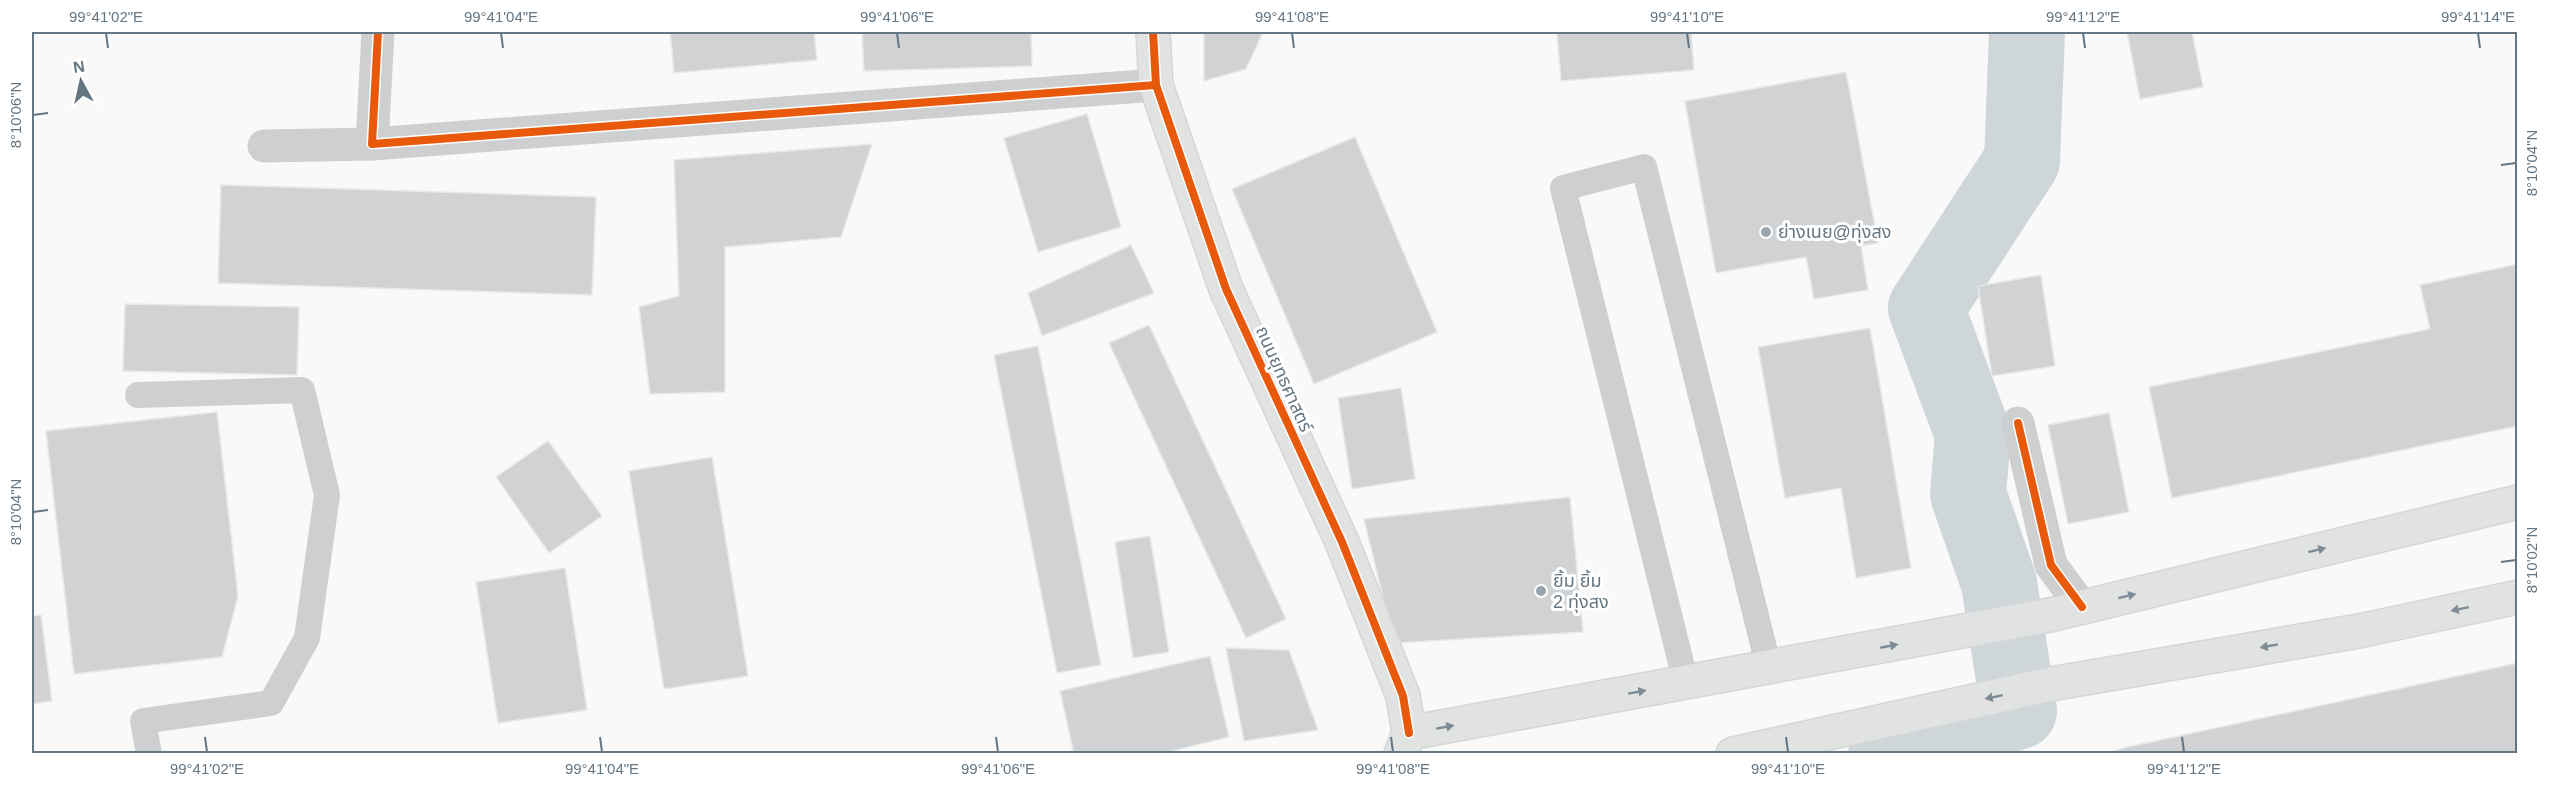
<svg xmlns="http://www.w3.org/2000/svg" width="2549" height="785" viewBox="0 0 2549 785" font-family="Arial,'Noto Sans Thai',sans-serif">
<rect width="100%" height="100%" fill="#f9f9f9"/>
<g fill="none" stroke-linecap="round" stroke-linejoin="round">
<path stroke="#ced6d9" stroke-width="76" d="M 1886,754 L 2019,711 L 1999,583 L 1968,494 L 1973,434 L 1926,308 L 2022,161 L 2027,32"/>
</g>
<g fill="#d0d2d3" stroke="#e8e8e8" stroke-width="1.5">
<path d="M 670,32 L 814,32 L 817,60 L 674,73 Z"/>
<path d="M 862,32 L 1031,32 L 1032,66 L 864,71 Z"/>
<path d="M 1204,32 L 1263,32 L 1246,69 L 1204,81 Z"/>
<path d="M 1557,32 L 1691,32 L 1694,70 L 1561,81 Z"/>
<path d="M 2127,32 L 2192,32 L 2203,87 L 2140,99 Z"/>
<path d="M 1846,72 L 1878,243 L 1861,246 L 1868,290 L 1814,299 L 1806,257 L 1716,273 L 1685,101 Z"/>
<path d="M 1087,114 L 1121,227 L 1038,252 L 1004,138 Z"/>
<path d="M 1355,137 L 1437,332 L 1314,384 L 1232,189 Z"/>
<path d="M 872,144 L 841,237 L 725,247 L 725,392 L 650,394 L 639,307 L 679,296 L 674,160 Z"/>
<path d="M 221,185 L 596,197 L 592,295 L 218,283 Z"/>
<path d="M 1131,245 L 1154,293 L 1042,336 L 1028,293 Z"/>
<path d="M 2518,264 L 2518,426 L 2172,498 L 2149,387 L 2430,329 L 2420,285 Z"/>
<path d="M 2041,275 L 2055,366 L 1992,376 L 1978,286 Z"/>
<path d="M 125,304 L 299,307 L 297,375 L 123,371 Z"/>
<path d="M 1149,325 L 1286,619 L 1246,638 L 1109,343 Z"/>
<path d="M 1870,328 L 1911,568 L 1856,578 L 1841,488 L 1785,498 L 1758,347 Z"/>
<path d="M 1038,346 L 1101,665 L 1057,673 L 994,355 Z"/>
<path d="M 1401,388 L 1415,479 L 1352,489 L 1338,398 Z"/>
<path d="M 217,412 L 238,596 L 222,657 L 74,674 L 46,431 Z"/>
<path d="M 2109,413 L 2129,512 L 2068,524 L 2048,425 Z"/>
<path d="M 548,441 L 602,516 L 549,553 L 496,477 Z"/>
<path d="M 712,457 L 748,676 L 664,689 L 629,471 Z"/>
<path d="M 1570,497 L 1583,632 L 1394,643 L 1364,519 Z"/>
<path d="M 1150,536 L 1169,652 L 1133,658 L 1115,542 Z"/>
<path d="M 565,568 L 587,710 L 498,723 L 476,582 Z"/>
<path d="M 41,615 L 52,701 L 32,704 L 32,616 Z"/>
<path d="M 1226,648 L 1289,650 L 1318,730 L 1244,741 Z"/>
<path d="M 1210,656 L 1229,737 L 1160,754 L 1074,754 L 1060,691 Z"/>
<path d="M 2518,663 L 2518,754 L 2106,754 L 2123,748 Z"/>
</g>
<g fill="none" stroke-linecap="round" stroke-linejoin="round">
<g stroke="#d5d6d7" stroke-width="36">
<g id="secondary">
<path d="M 1153,32 L 1156,85 L 1226,289 L 1342,542 L 1403,696 L 1409,733"/>
<path d="M 1401,754 L 1409,733 L 2050,615 L 2518,502"/>
<path d="M 1733,754 L 2051,684 L 2359,631 L 2518,597"/>
</g>
</g>
<g stroke="#cecfd0" stroke-width="26">
<path d="M 138,395 L 302,390 L 327,495 L 307,638 L 271,703 L 143,721 L 149,754"/>
<path d="M 1686,683 L 1563,188 L 1644,167 L 1769,668"/>
</g>
<g stroke="#cecfd0" stroke-width="33">
<path d="M 378,32 L 372,144 L 1156,85"/>
<path d="M 264,146 L 372,144"/>
<path d="M 2018,423 L 2051,565 L 2082,607"/>
</g>
<use href="#secondary" stroke="#e1e2e2" stroke-width="33"/>
<g stroke="#fff" stroke-width="11">
<g id="cycleway">
<path d="M 378,32 L 372,144 L 1156,85"/>
<path d="M 1153,32 L 1156,85 L 1226,289 L 1342,542 L 1403,696 L 1409,733"/>
<path d="M 2018,423 L 2051,565 L 2082,607"/>
</g>
</g>
<use href="#cycleway" stroke="#e8590c" stroke-width="8"/>
</g>
<defs><path id="oneway-solid" d="M-6-.8H1V-3.2L6.5 0L1 3.2V.8H-6Z" transform="scale(1.5)"/></defs>
<g fill="#7e8c96">
<use href="#oneway-solid" transform="translate(2317 550) rotate(-14)"/>
<use href="#oneway-solid" transform="translate(2127 596) rotate(-14)"/>
<use href="#oneway-solid" transform="translate(2460 609) rotate(168)"/>
<use href="#oneway-solid" transform="translate(1889 646) rotate(-11)"/>
<use href="#oneway-solid" transform="translate(2269 646) rotate(170)"/>
<use href="#oneway-solid" transform="translate(1637 692) rotate(-10)"/>
<use href="#oneway-solid" transform="translate(1994 697) rotate(168)"/>
<use href="#oneway-solid" transform="translate(1445 727) rotate(-10)"/>
</g>
<path fill="none" stroke="#657683" stroke-width="2" d="M 106,33 L 108,48M 501,33 L 503,48M 897,33 L 899,48M 1292,33 L 1294,48M 1687,33 L 1689,48M 2083,33 L 2085,48M 2478,33 L 2480,48M 33,115 L 48,113M 2501,165 L 2516,163M 33,512 L 48,510M 2501,562 L 2516,560M 205,737 L 207,752M 600,737 L 602,752M 996,737 L 998,752M 1391,737 L 1393,752M 1786,737 L 1788,752M 2182,737 L 2184,752"/>
<g fill="#99a4ac" stroke="#fff" stroke-width="2">
<circle cx="1766" cy="232" r="6"/>
<circle cx="1541" cy="591" r="6"/>
</g>
<g text-anchor="middle" dominant-baseline="central" stroke-width="6" stroke-linejoin="round" paint-order="stroke">
<g font-size="18" fill="#657683" stroke="#fff" text-anchor="start">
<text x="1778" y="232">ย่างเนย@ทุ่งสง</text>
<text x="1553" y="581">ยิ้ม ยิ้ม<tspan x="1553" dy="21">2 ทุ่งสง</tspan></text>
</g>
<g font-size="18" fill="#657683" stroke="#fff">
<text transform="translate(1284 379) rotate(66)">ถนนยุทธศาสตร์</text>
</g>
</g>
<rect width="2549" height="785" fill="none" stroke="#ffffff" stroke-width="66"/>
<g transform="translate(81 81) rotate(352)" stroke="#ffffff" stroke-width="4.5" paint-order="stroke">
<path d="M0-4.5L10 22L0 15L-10 22Z" fill="#657683"/>
<text y="-9" font-size="16" font-weight="bold" text-anchor="middle" fill="#657683">N</text>
</g>
<rect x="33" y="33" width="2483" height="719" fill="none" stroke="#657683" stroke-width="2"/>
<g font-size="15" text-anchor="middle" fill="#657683">
<text x="106" y="22">99°41'02"E</text>
<text x="501" y="22">99°41'04"E</text>
<text x="897" y="22">99°41'06"E</text>
<text x="1292" y="22">99°41'08"E</text>
<text x="1687" y="22">99°41'10"E</text>
<text x="2083" y="22">99°41'12"E</text>
<text x="2478" y="22">99°41'14"E</text>
<text transform="translate(16 115) rotate(-90)" y="5">8°10'06"N</text>
<text transform="translate(2532 163) rotate(-90)" y="5">8°10'04"N</text>
<text transform="translate(16 512) rotate(-90)" y="5">8°10'04"N</text>
<text transform="translate(2532 560) rotate(-90)" y="5">8°10'02"N</text>
<text x="207" y="774">99°41'02"E</text>
<text x="602" y="774">99°41'04"E</text>
<text x="998" y="774">99°41'06"E</text>
<text x="1393" y="774">99°41'08"E</text>
<text x="1788" y="774">99°41'10"E</text>
<text x="2184" y="774">99°41'12"E</text>
</g>
</svg>
